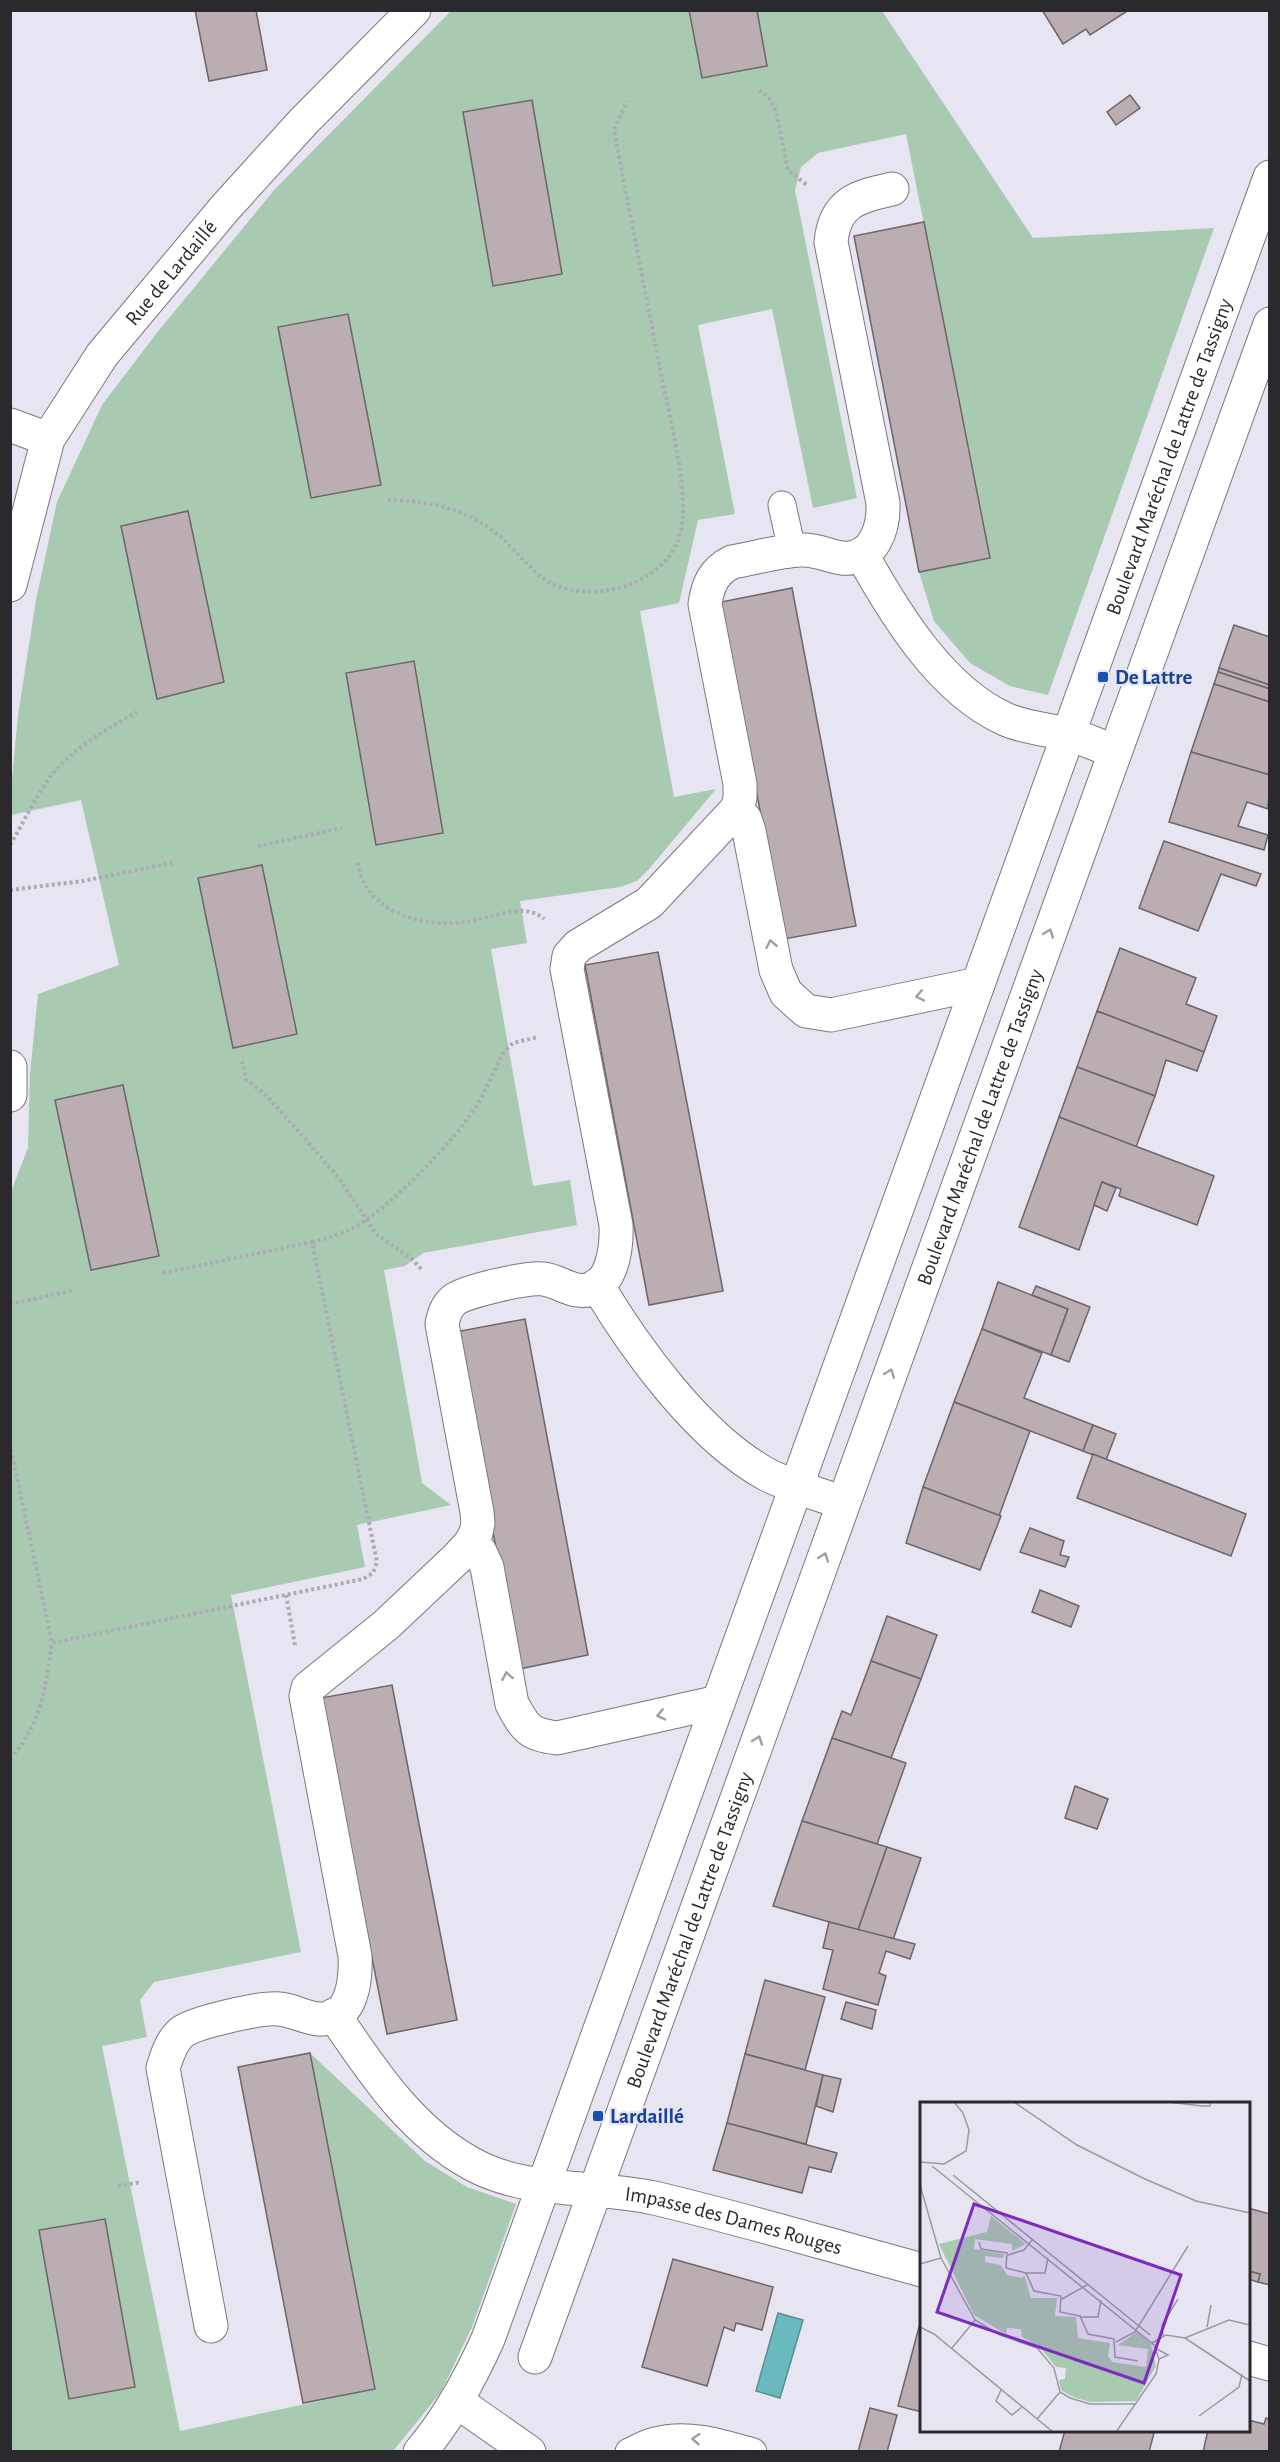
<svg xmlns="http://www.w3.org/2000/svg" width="1280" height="2462" viewBox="0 0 1280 2462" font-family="'Alegreya Sans',sans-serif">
<rect width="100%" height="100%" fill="#e6e5f1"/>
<path fill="#a8cab0" d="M 451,11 L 882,11 L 1033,238 L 1214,228 L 1048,695 L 1010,686 L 970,663 L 934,621 L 919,572 L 990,558 L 906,134 L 818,153 L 801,167 L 795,190 L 857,498 L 813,508 L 772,309 L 698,325 L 735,514 L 698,520 L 679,603 L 640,611 L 674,797 L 716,789 L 649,869 L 637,881 L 620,887 L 520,901 L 527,943 L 491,949 L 533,1186 L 570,1180 L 577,1225 L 423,1253 L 405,1266 L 384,1270 L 422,1483 L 451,1505 L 357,1525 L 365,1567 L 231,1595 L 301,1952 L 154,1982 L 140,2000 L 147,2037 L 102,2046 L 180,2431 L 375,2389 L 310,2053 L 425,2161 L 467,2187 L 516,2204 L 472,2327 L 441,2392 L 393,2451 L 11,2451 L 10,1194 L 28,1148 L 30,1074 L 38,994 L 119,965 L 81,800 L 11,815 L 11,789 L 18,715 L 36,600 L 57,502 L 102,405 L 156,334 L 275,189 Z"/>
<path fill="#6ab9be" stroke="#578e93" stroke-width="1.5" d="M 778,2313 L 803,2320 L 780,2398 L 756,2391 Z"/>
<g fill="#baaeb3" stroke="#6f6469" stroke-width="1.5">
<path d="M 195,10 L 256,10 L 267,70 L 209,81 Z"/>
<path d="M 689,10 L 757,10 L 767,66 L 702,78 Z"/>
<path d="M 1042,10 L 1129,10 L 1090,35 L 1086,29 L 1063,44 Z"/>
<path d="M 1130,95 L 1140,108 L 1116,125 L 1107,112 Z"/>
<path d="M 532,100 L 562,274 L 493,286 L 463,112 Z"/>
<path d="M 924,222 L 990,558 L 919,572 L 854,236 Z"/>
<path d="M 348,314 L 381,485 L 311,498 L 278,327 Z"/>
<path d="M 188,511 L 224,682 L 157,699 L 121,526 Z"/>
<path d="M 792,588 L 856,926 L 784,939 L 721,602 Z"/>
<path d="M 1234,625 L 1270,637 L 1270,685 L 1219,668 Z"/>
<path d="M 414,661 L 443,833 L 376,845 L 346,673 Z"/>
<path d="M 1219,668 L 1270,685 L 1270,689 L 1218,672 Z"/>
<path d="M 1218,672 L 1270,689 L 1270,702 L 1214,684 Z"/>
<path d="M 1214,684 L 1270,702 L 1270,775 L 1191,752 Z"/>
<path d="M 1191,752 L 1270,775 L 1268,809 L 1247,802 L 1238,826 L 1268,835 L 1264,850 L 1169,822 Z"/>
<path d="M 1164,841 L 1261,874 L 1256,886 L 1221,874 L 1198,931 L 1139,908 Z"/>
<path d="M 262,865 L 297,1034 L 233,1048 L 198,878 Z"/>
<path d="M 1120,948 L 1196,978 L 1186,1004 L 1217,1016 L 1204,1052 L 1097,1011 Z"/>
<path d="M 658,952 L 723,1291 L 649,1305 L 585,965 Z"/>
<path d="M 1097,1011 L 1204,1052 L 1197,1071 L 1166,1060 L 1155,1096 L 1077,1067 Z"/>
<path d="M 1077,1067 L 1155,1096 L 1136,1147 L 1059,1117 Z"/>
<path d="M 123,1085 L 159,1256 L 91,1270 L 55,1100 Z"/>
<path d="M 1059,1117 L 1214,1176 L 1197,1225 L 1119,1196 L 1121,1189 L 1102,1182 L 1079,1250 L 1019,1227 Z"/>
<path d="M 1102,1182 L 1116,1188 L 1107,1211 L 1094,1205 Z"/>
<path d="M 998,1282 L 1068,1309 L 1051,1355 L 982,1329 Z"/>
<path d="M 1036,1286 L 1090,1307 L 1069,1362 L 1051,1355 L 1068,1309 L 1032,1295 Z"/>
<path d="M 525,1319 L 588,1655 L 519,1669 L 455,1332 Z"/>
<path d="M 982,1329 L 1042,1353 L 1024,1398 L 1093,1425 L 1083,1451 L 954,1402 Z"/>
<path d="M 954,1402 L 1030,1431 L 999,1516 L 923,1487 Z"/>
<path d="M 1093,1425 L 1116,1434 L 1106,1460 L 1083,1451 Z"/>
<path d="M 1093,1454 L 1246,1514 L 1231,1556 L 1077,1498 Z"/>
<path d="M 923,1487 L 1001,1516 L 980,1570 L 906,1543 Z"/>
<path d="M 1030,1528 L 1064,1541 L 1060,1555 L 1069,1557 L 1065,1567 L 1020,1552 Z"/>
<path d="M 1040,1590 L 1079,1606 L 1071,1627 L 1032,1612 Z"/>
<path d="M 887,1616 L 937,1635 L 921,1679 L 871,1661 Z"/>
<path d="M 871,1661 L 921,1679 L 891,1758 L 832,1738 L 842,1711 L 851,1715 Z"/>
<path d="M 392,1685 L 457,2020 L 387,2034 L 321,1698 Z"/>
<path d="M 832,1738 L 906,1763 L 877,1844 L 802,1821 Z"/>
<path d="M 1075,1786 L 1108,1799 L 1097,1829 L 1065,1818 Z"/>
<path d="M 802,1821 L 887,1847 L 858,1930 L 773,1906 Z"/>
<path d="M 887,1847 L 921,1858 L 893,1940 L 858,1930 Z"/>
<path d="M 829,1922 L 915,1944 L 910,1959 L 886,1951 L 879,1973 L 886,1976 L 878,2005 L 823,1989 L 833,1950 L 823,1948 Z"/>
<path d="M 765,1980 L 825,1997 L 805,2070 L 745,2054 Z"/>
<path d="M 846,2002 L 876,2010 L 872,2029 L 841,2019 Z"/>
<path d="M 310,2053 L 375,2389 L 303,2403 L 238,2067 Z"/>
<path d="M 745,2054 L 823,2075 L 806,2144 L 727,2123 Z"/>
<path d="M 823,2075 L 841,2079 L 833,2112 L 816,2106 Z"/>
<path d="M 727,2123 L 837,2153 L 831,2172 L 809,2167 L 802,2193 L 713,2170 Z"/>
<path d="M 1248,2208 L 1270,2214 L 1270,2285 L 1258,2282 L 1260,2274 L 1248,2271 Z"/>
<path d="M 105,2219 L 135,2387 L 69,2399 L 39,2230 Z"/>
<path d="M 673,2259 L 773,2287 L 762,2330 L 736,2323 L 734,2331 L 724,2327 L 707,2386 L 642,2367 Z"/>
<path d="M 1248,2271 L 1260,2274 L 1258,2282 L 1248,2279 Z"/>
<path d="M 919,2327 L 922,2327 L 922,2412 L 898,2406 Z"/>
<path d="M 870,2408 L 897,2415 L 887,2452 L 858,2452 Z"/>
<path d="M 1266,2418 L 1270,2420 L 1270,2452 L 1203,2452 L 1208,2430 L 1248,2430 L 1248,2420 L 1264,2424 Z"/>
<path d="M 1065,2430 L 1148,2430 L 1154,2433 L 1149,2452 L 1059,2452 Z"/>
</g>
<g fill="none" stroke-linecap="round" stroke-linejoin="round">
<g stroke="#797882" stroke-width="29">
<g id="service">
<path d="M 782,505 L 792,550"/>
<path d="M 629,2452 C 638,2448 646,2443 655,2441 C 688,2432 722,2443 753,2452"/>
</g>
</g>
<g stroke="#797882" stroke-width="35">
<g id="minor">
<path d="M 10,425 L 48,439"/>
<path d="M 862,555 C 895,614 941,690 1005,719 C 1025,728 1046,729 1067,734 C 1083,738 1100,746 1115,752"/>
<path id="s1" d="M 10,585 L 48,439 L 102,355 L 225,208 L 304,121 L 414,10"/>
<path d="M 737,809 L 745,819 L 749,831 L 776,970 L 786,993 L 806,1011 L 831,1015 L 978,984"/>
<path d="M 10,1067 L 10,1095"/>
<path d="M 597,1285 C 636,1350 699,1437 766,1474 C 788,1486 819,1494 843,1503"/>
<path d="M 470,1544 L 480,1552 L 487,1567 L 512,1704 C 526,1729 528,1734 557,1738 L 718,1702"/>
<path id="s2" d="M 334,2015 C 372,2071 411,2131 472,2164 C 526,2194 594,2185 654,2198 C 744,2219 832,2246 922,2270"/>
<path d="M 211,2326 L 163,2068 C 167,2056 171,2041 182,2032 C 196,2022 262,2007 279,2009 C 293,2010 305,2018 319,2019 C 353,2021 356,1979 355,1956 L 306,1696 L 308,1688 L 386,1625 L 456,1559 L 470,1544 L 476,1533 L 478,1523 L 477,1512 L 442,1324 C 444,1315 446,1307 454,1300 C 466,1291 527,1277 543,1279 C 555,1280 565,1288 577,1290 C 612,1296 617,1248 616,1225 L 567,969 L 569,956 L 578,946 L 649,903 L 737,809 L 740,798 L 740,784 L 705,604 C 708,584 714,571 732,562 C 755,558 778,551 801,550 C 816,549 828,556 842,558 C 874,561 884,528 883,503 L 831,242 C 835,202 857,197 892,189"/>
<path id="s3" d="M 535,2357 L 1270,324"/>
<path d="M 1248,2358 L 1270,2364"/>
<path d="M 456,2401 L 529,2452"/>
</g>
</g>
<g stroke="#797882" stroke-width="35">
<g id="tertiary">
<path id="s4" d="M 420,2452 C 449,2418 470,2379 488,2339 L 1270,177"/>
</g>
</g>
<g stroke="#acabb5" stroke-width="4" stroke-dasharray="3 3" stroke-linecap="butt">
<path d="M 759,90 L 769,98 L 776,111 L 788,170 L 808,186"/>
<path d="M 388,500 C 434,500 478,512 511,547 C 529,565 541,583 567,589 C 609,599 666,580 680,535 C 691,499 670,418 662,379 C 646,296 630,213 614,130 L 627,101"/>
<path d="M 10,845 C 24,822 35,797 51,776 C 73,748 107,729 137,712"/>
<path d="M 258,846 L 342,828"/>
<path d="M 358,863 C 359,868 360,875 363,881 C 380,916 428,927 464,922 C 487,920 524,900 544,919"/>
<path d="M 10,890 L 83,881 L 176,862"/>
<path d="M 242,1061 L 246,1079 L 267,1096 L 315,1150 L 340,1180 L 376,1234 L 412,1259 L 423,1271"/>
<path d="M 312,1242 C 325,1239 338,1235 351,1229 C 387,1211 456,1140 477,1105 C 488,1088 494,1069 504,1052 L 513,1043 L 538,1037"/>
<path d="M 10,1304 L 75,1290"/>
<path d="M 10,1444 L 52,1643 L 363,1579 L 373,1573 L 377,1562 L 312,1242 L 163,1273"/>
<path d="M 286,1595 L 295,1645"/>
<path d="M 10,1759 C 42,1723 45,1689 52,1643"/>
<path d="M 118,2186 L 141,2182"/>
</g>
<use href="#service" stroke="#fff" stroke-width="27"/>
<use href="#minor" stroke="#fff" stroke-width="33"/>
<use href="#tertiary" stroke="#fff" stroke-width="33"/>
</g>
<defs><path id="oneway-chevron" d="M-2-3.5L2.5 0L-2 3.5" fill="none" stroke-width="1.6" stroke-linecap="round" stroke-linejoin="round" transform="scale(1.5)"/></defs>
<g stroke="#9f9fa1">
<use href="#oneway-chevron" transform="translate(1049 933) rotate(-70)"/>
<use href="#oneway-chevron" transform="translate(771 944) rotate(-101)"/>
<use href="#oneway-chevron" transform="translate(920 996) rotate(168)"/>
<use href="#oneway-chevron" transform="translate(890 1373) rotate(-70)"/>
<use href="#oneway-chevron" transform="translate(824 1557) rotate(-70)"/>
<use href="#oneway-chevron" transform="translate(507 1676) rotate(-100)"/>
<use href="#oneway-chevron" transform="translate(661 1715) rotate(167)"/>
<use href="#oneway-chevron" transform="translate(758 1740) rotate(-70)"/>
<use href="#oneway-chevron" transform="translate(696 2439) rotate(-176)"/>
</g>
<g fill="#1a4fb4" stroke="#e6e5f1" stroke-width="2">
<rect x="1097" y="671" width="12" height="12" rx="3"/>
<rect x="592" y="2110" width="12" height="12" rx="3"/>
</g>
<g text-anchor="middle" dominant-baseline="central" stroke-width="4.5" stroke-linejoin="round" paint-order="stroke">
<g font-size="21" fill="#2a292e" stroke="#e6e5f1">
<text stroke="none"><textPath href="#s1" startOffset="358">Rue de Lardaillé</textPath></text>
<text stroke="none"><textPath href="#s4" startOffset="2134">Boulevard Maréchal de Lattre de Tassigny</textPath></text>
<text stroke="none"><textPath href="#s3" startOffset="1308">Boulevard Maréchal de Lattre de Tassigny</textPath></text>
<text stroke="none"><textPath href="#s3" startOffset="454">Boulevard Maréchal de Lattre de Tassigny</textPath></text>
<text stroke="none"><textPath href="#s2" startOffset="474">Impasse des Dames Rouges</textPath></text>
</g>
<g font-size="21" font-weight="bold" fill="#164399" stroke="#e6e5f1" text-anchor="start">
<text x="1115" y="677">De Lattre</text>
<text x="610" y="2116">Lardaillé</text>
</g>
</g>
<g transform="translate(920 2102)">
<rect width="330" height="330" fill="#e6e5f1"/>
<path d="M 71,114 L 106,142 L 92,149 L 92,142 L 55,137 L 54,147 L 84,152 L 83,156 L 65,154 L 65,160 L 81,163 L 87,173 L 103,176 L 104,172 L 111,196 L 137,196 L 135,214 L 156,215 L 158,236 L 190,241 L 188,254 L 192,260 L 226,265 L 228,247 L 198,243 L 217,230 L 231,242 L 236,264 L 216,299 L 170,300 L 153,295 L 141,288 L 139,278 L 145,277 L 146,266 L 136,265 L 119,244 L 102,235 L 101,227 L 87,226 L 86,232 L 54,213 L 19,142 L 67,130 Z" fill="#a8cab0"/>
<path fill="none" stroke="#9b9aa3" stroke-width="1.5" d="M 94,0 L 157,43 L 225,77 L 276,99 L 330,111M 248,0 L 282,4 L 290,4 L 290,0M 0,60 L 24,62 L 46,49 L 49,28 L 43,11 L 34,0M 12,64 L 234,243 L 239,257 L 236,272 L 196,330M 33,73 L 230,233M 0,83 L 21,156 L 55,218 L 80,233 L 117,246 L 134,266 L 140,290 L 150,296 L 170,302 L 215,302M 59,140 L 61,147 L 87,151 L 86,166 L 106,171 L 114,189 L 141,194 L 140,210 L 160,214 L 168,232 L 194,237 L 195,255 L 218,259M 88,153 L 104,148 L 112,138M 0,162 L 21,156M 106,171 L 125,171 L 128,156M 142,197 L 167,183M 160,215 L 178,215 L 181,198M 0,225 L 14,232 L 133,330M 287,225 L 291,203M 243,234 L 242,223 L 258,197M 265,236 L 309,218 L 330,223M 196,240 L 215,230 L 268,144M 232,241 L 246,233 L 265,236 L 330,279M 32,246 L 55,218M 235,246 L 248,253 L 239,257M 81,288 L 76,299 L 92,313 L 102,305M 279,314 L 319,285 L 322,272M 117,317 L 140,290"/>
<path fill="#7b2cbf" fill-opacity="0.15" stroke="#7b2cbf" stroke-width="3" d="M 54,102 L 261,173 L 224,281 L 17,210 Z"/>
<rect width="330" height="330" fill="none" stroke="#2a292e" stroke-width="3"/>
</g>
<rect width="1280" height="2462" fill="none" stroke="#2a292e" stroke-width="24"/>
</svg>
